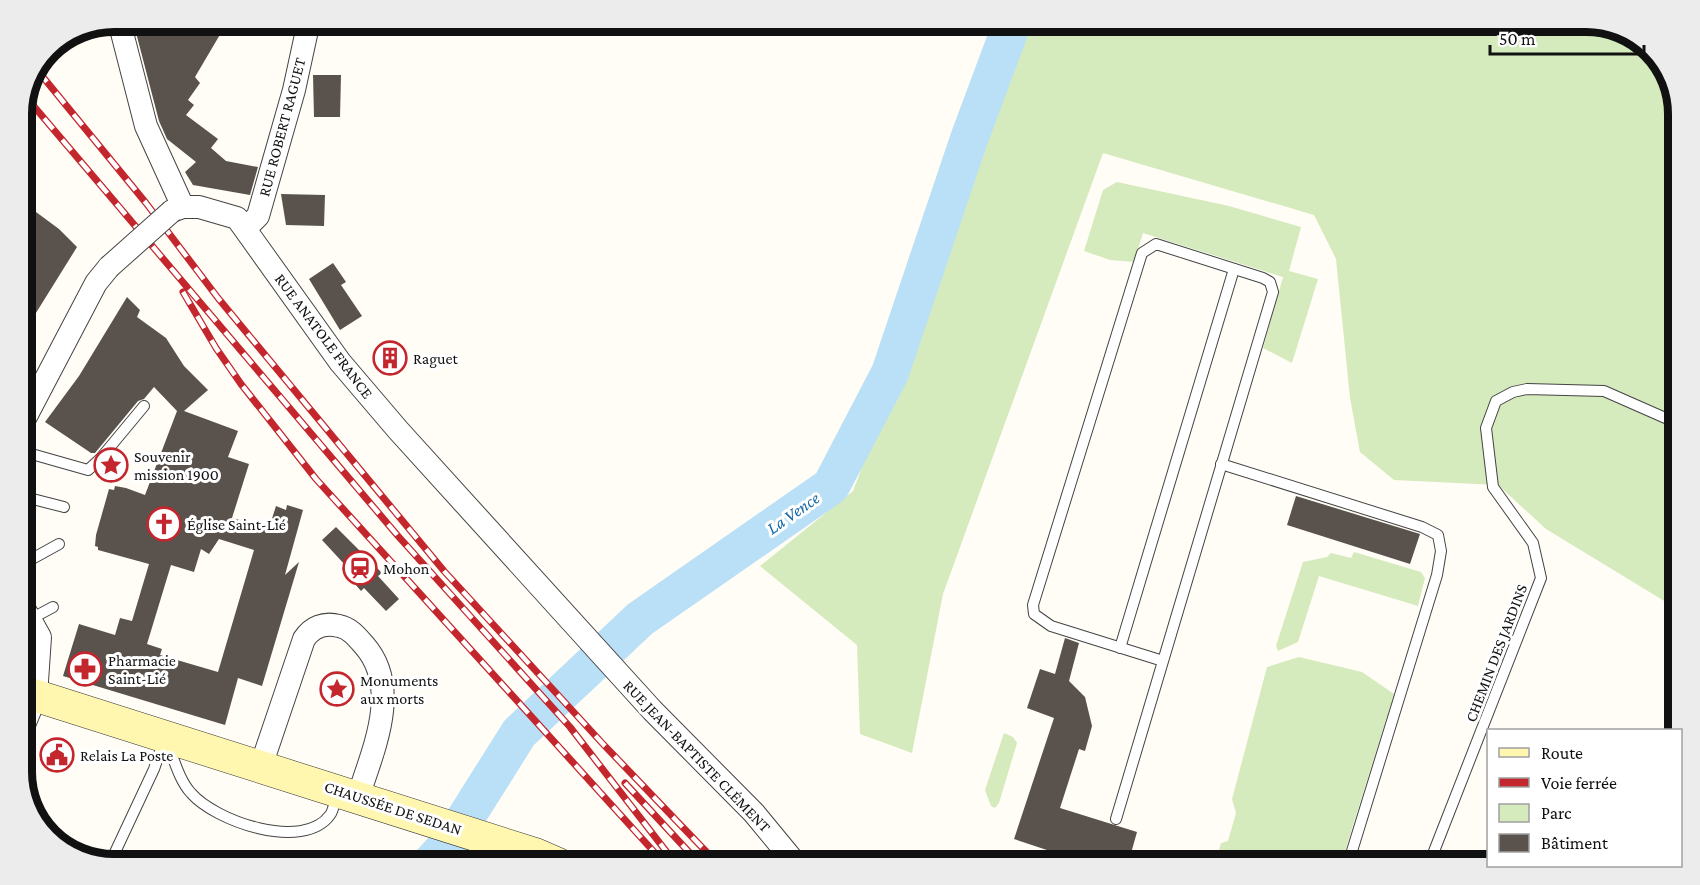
<svg xmlns="http://www.w3.org/2000/svg" width="1700" height="885" viewBox="0 0 1700 885" font-family="'Crimson Pro',serif">
<rect width="100%" height="100%" fill="#fffdf5"/>
<g fill="#d5ebbd">
<path d="M 1031,21 L 1586,21 L 1628,31 L 1664,62 L 1679,108 L 1679,610 L 1546,529 L 1498,485 L 1394,480 L 1360,452 L 1350,398 L 1336,259 L 1314,215 L 1103,153 L 943,594 L 912,753 L 860,734 L 857,645 L 760,566 L 853,491 Z"/>
<path d="M 1117,182 L 1229,206 L 1301,227 L 1289,271 L 1318,279 L 1292,363 L 1263,348 L 1283,277 L 1143,233 L 1134,262 L 1110,260 L 1084,251 L 1103,190 Z"/>
<path d="M 1354,552 L 1421,572 L 1425,578 L 1418,606 L 1319,576 L 1298,642 L 1278,651 L 1276,646 L 1303,562 L 1327,557 L 1331,553 L 1351,558 Z"/>
<path d="M 1299,657 L 1362,672 L 1394,694 L 1341,864 L 1215,864 L 1221,843 L 1228,841 L 1236,813 L 1232,799 L 1267,667 Z"/>
<path d="M 1004,733 L 1013,737 L 1017,743 L 999,803 L 995,808 L 991,806 L 985,790 Z"/>
</g>
<g fill="none" stroke-linecap="round" stroke-linejoin="round">
<path stroke="#3f96cf" stroke-width="6" d="M 451,841 L 456,864"/>
<path stroke="#b9e0f7" stroke-width="38" d="M 430,864 L 451,841 L 519,733 L 640,619 L 831,486 L 890,373 L 969,139 L 1013,21"/>
</g>
<g fill="#5a524d" fill-rule="evenodd">
<path d="M 133,21 L 228,21 L 195,77 L 200,83 L 188,100 L 194,105 L 186,115 L 218,139 L 211,148 L 226,161 L 258,167 L 250,195 L 193,185 L 185,172 L 196,162 L 167,139 L 159,121 Z"/>
<path d="M 313,75 L 341,75 L 340,117 L 314,117 Z"/>
<path d="M 281,194 L 325,195 L 324,226 L 286,225 Z"/>
<path d="M 36,212 L 59,229 L 77,247 L 21,337 L 21,254 L 35,233 L 25,226 Z"/>
<path d="M 333,263 L 346,282 L 341,285 L 362,316 L 340,330 L 309,279 Z"/>
<path d="M 127,297 L 140,310 L 137,317 L 166,338 L 184,366 L 208,390 L 184,411 L 238,431 L 228,457 L 249,464 L 232,518 L 269,528 L 276,506 L 286,510 L 287,505 L 303,510 L 285,575 L 299,562 L 262,686 L 238,678 L 225,725 L 63,676 L 79,624 L 115,635 L 120,618 L 132,621 L 149,564 L 98,550 L 98,547 L 95,546 L 96,535 L 109,489 L 114,490 L 115,486 L 126,488 L 145,495 L 177,411 L 154,387 L 144,399 L 138,401 L 95,453 L 91,453 L 45,422 L 79,376 ZM 219,539 L 254,550 L 218,672 L 160,655 L 162,649 L 147,644 L 171,565 L 194,572 L 201,549 L 209,554 Z"/>
<path d="M 1296,496 L 1420,534 L 1410,564 L 1287,525 Z"/>
<path d="M 336,527 L 382,573 L 378,576 L 399,599 L 386,611 L 364,588 L 361,591 L 342,569 L 346,566 L 322,540 Z"/>
<path d="M 1065,638 L 1079,643 L 1069,681 L 1085,697 L 1092,726 L 1085,751 L 1079,749 L 1060,808 L 1137,832 L 1128,864 L 1089,864 L 1014,839 L 1054,718 L 1027,708 L 1040,669 L 1055,674 Z"/>
</g>
<g fill="none" stroke-linecap="round" stroke-linejoin="round">
<g stroke="#444" stroke-width="12">
<g id="lane">
<path d="M 21,451 L 88,470 L 100,459 L 144,406"/>
<path d="M 1221,464 L 1422,527 L 1438,535 L 1441,551 L 1437,575 L 1348,864"/>
<path d="M 21,496 L 64,507"/>
<path d="M 21,565 L 59,544"/>
<path d="M 27,621 L 53,607"/>
<path d="M 1120,648 L 1234,269"/>
<path d="M 167,742 C 174,759 179,780 191,793 C 215,821 303,852 330,815 C 334,810 335,799 337,793"/>
<path d="M 1116,819 L 1273,292 L 1270,282 L 1263,278 L 1156,244 L 1142,253 L 1033,605 L 1034,614 L 1051,626 L 1163,661"/>
<path d="M 110,863 L 154,769 L 164,740"/>
<path d="M 1429,864 L 1541,578 L 1533,543 L 1493,487 L 1486,428 L 1496,401 L 1513,392 L 1527,389 L 1604,391 L 1679,424"/>
</g>
</g>
<g stroke="#444" stroke-width="24">
<g id="street">
<path d="M 119,21 L 146,126 L 183,207"/>
<path d="M 172,211 L 183,207 L 199,207 L 237,218 L 340,362 L 398,430 L 652,710 L 754,813 L 796,864"/>
<path d="M 246,228 L 258,216 L 294,90 L 309,21"/>
<path d="M 21,426 L 96,283 L 109,267"/>
<path d="M 21,603 L 40,637 L 36,696 L 21,732"/>
<path d="M 261,766 L 304,639 C 312,627 324,622 339,626 C 350,628 357,637 364,645 C 402,688 373,750 358,797"/>
</g>
</g>
<g stroke="#333" stroke-width="33">
<path id="secondary" d="M 21,691 L 535,854 L 558,864"/>
</g>
<use href="#lane" stroke="#fff" stroke-width="10"/>
<use href="#street" stroke="#fff" stroke-width="22"/>
<use href="#secondary" stroke="#fff6b0" stroke-width="32"/>
<g stroke="#c4262e" stroke-width="7">
<g id="rail">
<path d="M 38,71 L 146,203 L 218,298 L 444,571 L 603,744 L 718,864"/>
<path d="M 26,97 L 398,536 L 570,727 L 676,864"/>
<path d="M 183,292 L 216,348 L 241,384 L 316,479 L 665,864"/>
<path d="M 625,783 L 700,864"/>
</g>
</g>
<use href="#rail" stroke="#fff" stroke-width="4.5" stroke-dasharray="14" stroke-linecap="butt"/>
<g stroke="#444" stroke-width="24" stroke-linecap="butt">
<path id="street-bridge" d="M 109,267 L 172,211"/>
</g>
<use href="#street-bridge" stroke="#fff" stroke-width="22"/>
</g>
<defs>
<g id="building-ring" transform="scale(1.725)"><circle r="9.5" fill="#fff" stroke="#c4262e" stroke-width="1.5"/><path d="M-4-6H4V6H1V3H-1V6H-4ZM-2.5-4.3h1.7v1.8h-1.7ZM.8-4.3h1.7v1.8H.8ZM-2.5-1h1.7V.8h-1.7ZM.8-1h1.7V.8H.8Z" fill="#c4262e"/></g>
<g id="sight-ring" transform="scale(1.725)"><circle r="9.5" fill="#fff" stroke="#c4262e" stroke-width="1.5"/><path d="M0-6L1.8-2.2L6-1.7L2.9 1.2L3.7 5.4L0 3.3L-3.7 5.4L-2.9 1.2L-6-1.7L-1.8-2.2Z" fill="#c4262e"/></g>
<g id="church-ring" transform="scale(1.725)"><circle r="9.5" fill="#fff" stroke="#c4262e" stroke-width="1.5"/><path d="M-1.2-6h2.4v3.5h3.3v2.4h-3.3V6h-2.4V-.1h-3.3v-2.4h3.3Z" fill="#c4262e"/></g>
<g id="station-ring" transform="scale(1.725)"><circle r="9.5" fill="#fff" stroke="#c4262e" stroke-width="1.5"/><path d="M-3-6H3Q5-6 5-4V2Q5 4 3 4L4.5 6H3L1.5 4h-3L-3 6H-4.5L-3 4Q-5 4-5 2V-4Q-5-6-3-6ZM-3.5-4v3h7v-3ZM-3.5 1v1.5H-2V1ZM2 1v1.5H3.5V1Z" fill="#c4262e"/></g>
<g id="pharmacy-ring" transform="scale(1.725)"><circle r="9.5" fill="#fff" stroke="#c4262e" stroke-width="1.5"/><path d="M-2-6h4v4h4v4h-4v4h-4v-4h-4v-4h4Z" fill="#c4262e"/></g>
<g id="civic-ring" transform="scale(1.725)"><circle r="9.5" fill="#fff" stroke="#c4262e" stroke-width="1.5"/><path d="M-.6-6.5H3V-4.5H.6V-3L4-1V1h2V6H-6V1h2V-1L-.6-3ZM-1.2 2.5V6h2.4V2.5Z" fill="#c4262e"/></g>
</defs>
<g fill-rule="evenodd">
<use href="#building-ring" x="390" y="358"/>
<use href="#sight-ring" x="111" y="465"/>
<use href="#church-ring" x="164" y="524"/>
<use href="#station-ring" x="360" y="568"/>
<use href="#pharmacy-ring" x="85" y="669"/>
<use href="#sight-ring" x="337" y="689"/>
<use href="#civic-ring" x="57" y="755"/>
</g>
<g text-anchor="middle" dominant-baseline="central" stroke-width="6" stroke-linejoin="round" paint-order="stroke">
<g font-size="16" fill="#111" stroke="#fff">
<text transform="translate(282 127) rotate(-75)">RUE ROBERT RAGUET</text>
<text transform="translate(324 336) rotate(53)">RUE ANATOLE FRANCE</text>
<text transform="translate(1496 653) rotate(-69)">CHEMIN DES JARDINS</text>
<text transform="translate(697 756) rotate(46)">RUE JEAN-BAPTISTE CLÉMENT</text>
<text transform="translate(393 808) rotate(18)">CHAUSSÉE DE SEDAN</text>
</g>
<g font-size="16" fill="#111" stroke="#fff" text-anchor="start">
<text x="413" y="358">Raguet</text>
<text x="134" y="456">Souvenir<tspan x="134" dy="18">mission 1900</tspan></text>
<text x="187" y="524">Église Saint-Lié</text>
<text x="383" y="568">Mohon</text>
<text x="108" y="660">Pharmacie<tspan x="108" dy="18">Saint-Lié</tspan></text>
<text x="360" y="680">Monuments<tspan x="360" dy="18">aux morts</tspan></text>
<text x="80" y="755">Relais La Poste</text>
</g>
<g font-size="18" font-style="italic" fill="#1768a6" stroke="#fff">
<text transform="translate(793 513) rotate(-35)">La Vence</text>
</g>
</g>
<path d="M0 0H1700V885H0ZM114 32H1586A82 82 0 0 1 1668 114V772A82 82 0 0 1 1586 854H114A82 82 0 0 1 32 772V114A82 82 0 0 1 114 32Z" fill="#ececec" fill-rule="evenodd"/>
<path fill="none" stroke="#111" stroke-width="8" d="M114 32H1586A82 82 0 0 1 1668 114V772A82 82 0 0 1 1586 854H114A82 82 0 0 1 32 772V114A82 82 0 0 1 114 32Z"/>
<rect x="1487" y="729" width="195" height="138" fill="#ffffff" stroke="#a0a0a0" stroke-width="1.5"/>
<rect x="1499" y="748" width="30" height="9" fill="#fff6b0" stroke="#a0a0a0" stroke-width="1.5"/>
<text x="1541" y="759" font-size="18" fill="#111111">Route</text>
<rect x="1499" y="778" width="30" height="9" fill="#c4262e" stroke="#a0a0a0" stroke-width="1.5"/>
<text x="1541" y="789" font-size="18" fill="#111111">Voie ferrée</text>
<rect x="1499" y="804" width="30" height="18" fill="#d5ebbd" stroke="#a0a0a0" stroke-width="1.5"/>
<text x="1541" y="819" font-size="18" fill="#111111">Parc</text>
<rect x="1499" y="834" width="30" height="18" fill="#5a524d" stroke="#a0a0a0" stroke-width="1.5"/>
<text x="1541" y="849" font-size="18" fill="#111111">Bâtiment</text>
<path d="M1490 45v9h154v-9" fill="none" stroke="#111111" stroke-width="3"/>
<text x="1499" y="45" font-size="18" fill="#111111" stroke="#ffffff" stroke-width="4.5" paint-order="stroke">50 m</text>
</svg>
